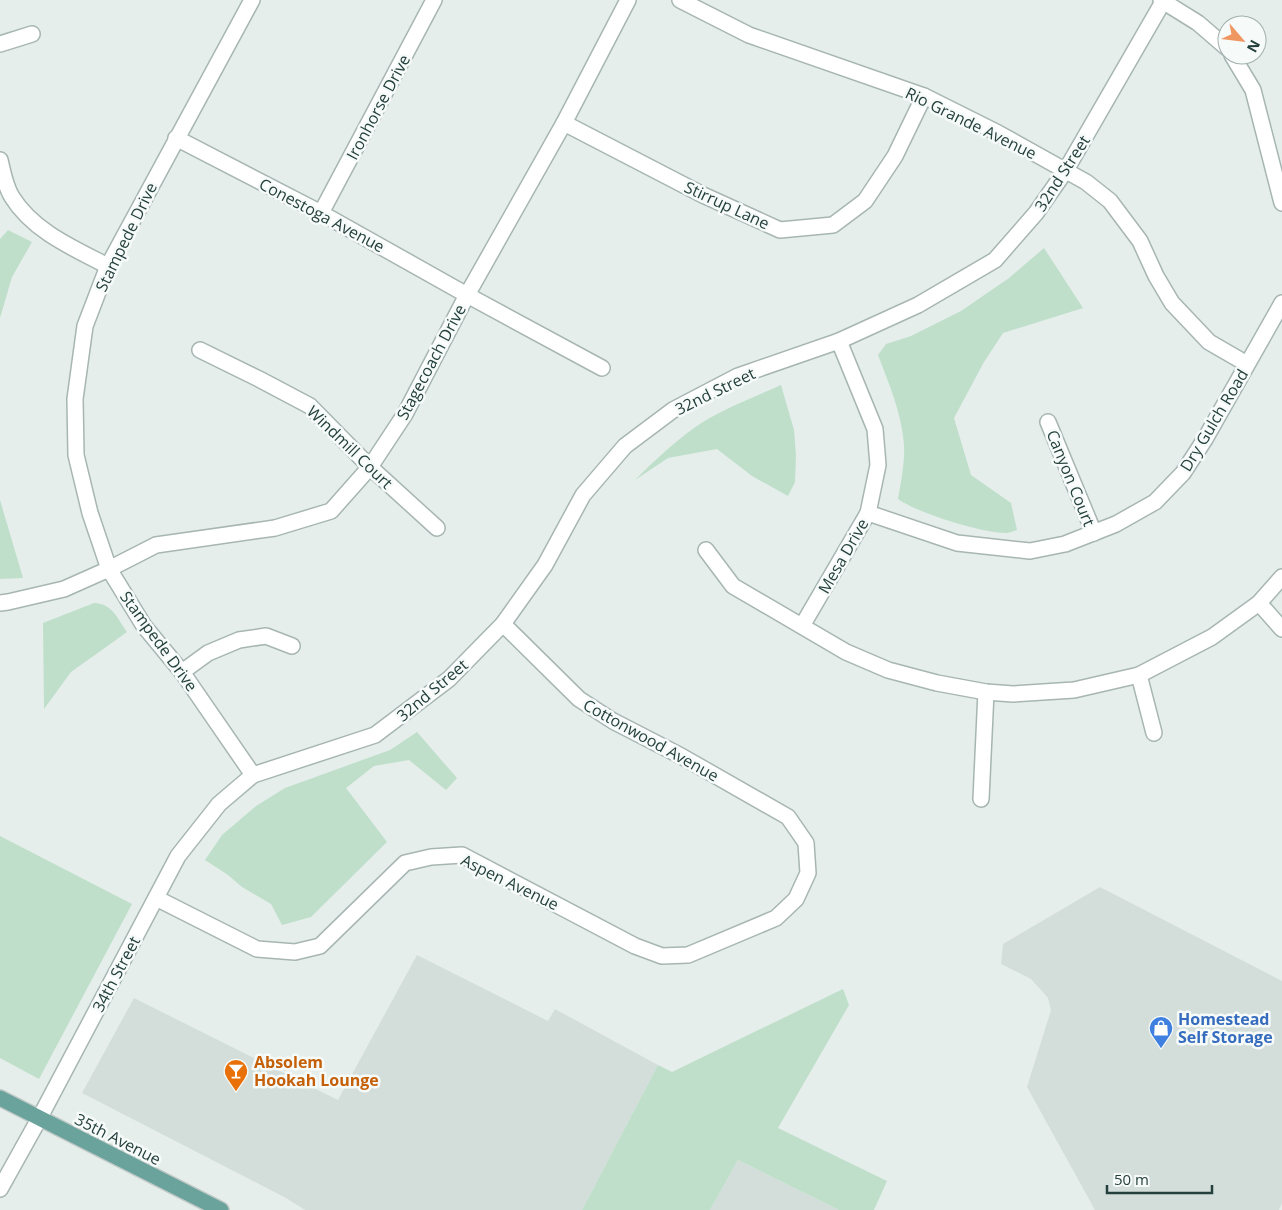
<svg xmlns="http://www.w3.org/2000/svg" width="1282" height="1210" viewBox="0 0 1282 1210" font-family="'Open Sans',sans-serif">
<rect width="100%" height="100%" fill="#e5eeeb"/>
<g fill="#d3dedb">
<path d="M 1100,887 L 1282,981 L 1282,1203 L 1279,1210 L 1095,1210 L 1027,1087 L 1051,1010 L 1048,998 L 1031,979 L 1001,964 L 1003,944 Z"/>
<path d="M 417,955 L 548,1021 L 555,1009 L 658,1065 L 582,1210 L 305,1210 L 286,1198 L 82,1093 L 134,998 L 338,1100 Z"/>
<path d="M 738,1160 L 839,1210 L 710,1210 Z"/>
</g>
<g fill="#bfdfcb">
<path d="M 8,230 L 32,242 L 12,277 L 0,318 L 0,239 Z"/>
<path d="M 1044,248 L 1083,308 L 1003,333 L 984,362 L 954,418 L 971,475 L 1011,503 L 1017,530 C 1013,531 1009,533 1006,533 C 982,533 917,513 898,499 C 901,482 905,462 904,445 C 902,414 889,384 878,355 L 886,344 L 911,336 L 961,311 L 1009,278 Z"/>
<path d="M 781,385 L 794,430 L 796,455 L 795,482 L 788,496 L 752,476 L 717,449 L 668,458 L 635,480 C 654,461 672,444 694,428 C 719,410 752,398 781,385 Z"/>
<path d="M 0,500 L 23,578 L 0,579 Z"/>
<path d="M 94,603 C 113,604 117,618 127,632 L 71,672 L 44,709 L 43,623 Z"/>
<path d="M 417,732 L 457,778 L 446,790 L 409,760 L 374,766 L 346,788 L 387,842 L 311,917 L 282,925 L 271,904 L 242,887 L 228,875 L 205,860 L 222,835 L 256,806 L 285,788 L 390,750 Z"/>
<path d="M 0,836 L 132,904 L 39,1079 L 0,1058 Z"/>
<path d="M 843,989 L 849,1005 L 778,1128 L 887,1181 L 874,1210 L 839,1210 L 738,1160 L 710,1210 L 582,1210 L 658,1065 L 672,1072 Z"/>
</g>
<g fill="none" stroke-linecap="round" stroke-linejoin="round">
<g stroke="#a7b6b3" stroke-width="18">
<g id="minor">
<path d="M 252,0 L 108,266 L 85,326 L 75,399 L 76,455 L 90,513 L 109,569 L 144,626 L 182,672 L 253,775"/>
<path d="M 680,0 L 749,35 L 924,96 L 998,133 L 1086,182 L 1110,201 L 1140,241 L 1156,276 L 1172,303 L 1209,342 L 1247,364"/>
<path d="M 1161,0 L 1198,23 L 1227,48"/>
<path d="M 0,44 L 32,34"/>
<path d="M 1232,55 L 1253,90 L 1282,203"/>
<path d="M 564,123 L 703,195 L 780,230 L 833,225 L 865,201 L 895,156 L 924,96"/>
<path d="M 176,138 L 321,213 L 467,295 L 602,368"/>
<path d="M 0,160 C 3,172 5,186 12,197 C 33,231 73,248 108,266"/>
<path d="M 321,213 L 434,0"/>
<path d="M 200,350 L 259,379 L 310,406 L 370,467 L 437,528"/>
<path d="M 1048,422 L 1094,533"/>
<path d="M 868,513 L 957,543 L 1030,551 L 1065,544 L 1116,524 L 1155,502 L 1183,473 L 1205,439 L 1282,303"/>
<path d="M 706,550 L 733,586 L 846,652 L 888,670 L 937,683 L 986,692 L 1013,694 L 1074,690 L 1139,675 L 1212,637 L 1259,603 L 1282,577"/>
<path d="M 0,603 L 8,602 L 64,589 L 109,569 L 156,545 L 275,528 L 331,511 L 370,467 L 405,414 L 467,295 L 564,123 L 628,0"/>
<path d="M 1259,603 L 1282,629"/>
<path d="M 802,626 L 868,513 L 878,465 L 875,429 L 839,341"/>
<path d="M 182,672 L 208,653 L 239,640 L 266,636 L 292,646"/>
<path d="M 1139,675 L 1154,733"/>
<path d="M 981,799 L 986,692"/>
<path d="M 156,898 L 257,949 L 295,952 L 320,946 L 405,863 L 431,857 L 462,855 L 635,946 L 662,956 L 688,955 L 776,918 L 796,899 L 808,873 L 806,843 L 788,817 L 681,756 L 613,721 L 579,699 L 503,624"/>
<path d="M 0,1189 L 39,1119 L 178,856 L 219,804 L 253,775 L 375,735 L 449,679 L 503,624 L 545,565 L 583,495 L 625,446 L 673,410 L 738,376 L 839,341 L 918,305 L 995,260 L 1036,213 L 1066,170 L 1164,0"/>
</g>
</g>
<g stroke="#c2cac8" stroke-width="18">
<path id="major" d="M 0,1098 L 221,1210"/>
</g>
<use href="#minor" stroke="#fff" stroke-width="15"/>
<use href="#major" stroke="#6aa39c" stroke-width="15"/>
</g>
<defs>
<g id="shop-pin" transform="scale(1.25)"><path d="M0 17L-7.5 6A9.5 9.5 0 1 1 7.5 6Z" fill="#3f7fe0" stroke="#f6faf9"/><path d="M-5-2.5h2.3a2.7 3.5 0 0 1 5.4 0H5L5.5 6h-11ZM-1.5-2.5h3a1.5 2.3 0 0 0-3 0Z" fill="#fff"/></g>
<g id="bar-pin" transform="scale(1.25)"><path d="M0 17L-7.5 6A9.5 9.5 0 1 1 7.5 6Z" fill="#e8710a" stroke="#f6faf9"/><path d="M-6-5H6L.8 .8V4.5H3.5V6h-7V4.5H-.8V.8Z" fill="#fff"/></g>
</defs>
<g fill-rule="evenodd">
<use href="#shop-pin" x="1161" y="1028"/>
<use href="#bar-pin" x="236" y="1071"/>
</g>
<g text-anchor="middle" dominant-baseline="central" stroke-width="5" stroke-linejoin="round" paint-order="stroke">
<g font-size="16" fill="#24403c" stroke="#f6faf9">
<text transform="translate(378 107) rotate(-62)">Ironhorse Drive</text>
<text transform="translate(971 123) rotate(26)">Rio Grande Avenue</text>
<text transform="translate(1062 173) rotate(-57)">32nd Street</text>
<text transform="translate(727 205) rotate(25)">Stirrup Lane</text>
<text transform="translate(322 215) rotate(28)">Conestoga Avenue</text>
<text transform="translate(126 237) rotate(-64)">Stampede Drive</text>
<text transform="translate(431 362) rotate(-62)">Stagecoach Drive</text>
<text transform="translate(715 391) rotate(-26)">32nd Street</text>
<text transform="translate(1214 420) rotate(-59)">Dry Gulch Road</text>
<text transform="translate(350 447) rotate(44)">Windmill Court</text>
<text transform="translate(1071 478) rotate(68)">Canyon Court</text>
<text transform="translate(843 556) rotate(-60)">Mesa Drive</text>
<text transform="translate(159 641) rotate(54)">Stampede Drive</text>
<text transform="translate(432 690) rotate(-40)">32nd Street</text>
<text transform="translate(651 740) rotate(29)">Cottonwood Avenue</text>
<text transform="translate(510 882) rotate(26)">Aspen Avenue</text>
<text transform="translate(116 974) rotate(-62)">34th Street</text>
<text transform="translate(118 1139) rotate(27)">35th Avenue</text>
</g>
<g font-size="16" font-weight="bold" fill="#366cbe" stroke="#f6faf9" text-anchor="start">
<text x="1178" y="1019">Homestead<tspan x="1178" dy="18">Self Storage</tspan></text>
</g>
<g font-size="16" font-weight="bold" fill="#c56008" stroke="#f6faf9" text-anchor="start">
<text x="254" y="1062">Absolem<tspan x="254" dy="18">Hookah Lounge</tspan></text>
</g>
</g>
<g transform="translate(1242 40) rotate(118)"><circle r="24" fill="#f6faf9" stroke="#a2b0ad"/>
<path d="M0-4L9 19L0 12L-9 19Z" fill="#f09661"/>
<text y="-8" font-size="14" font-weight="bold" text-anchor="middle" fill="#24403c">N</text>
</g>
<path d="M1107 1185v8h105v-8" fill="none" stroke="#24403c" stroke-width="2.5"/>
<text x="1114" y="1185" font-size="15" fill="#24403c" stroke="#f6faf9" stroke-width="4" paint-order="stroke">50 m</text>
</svg>
